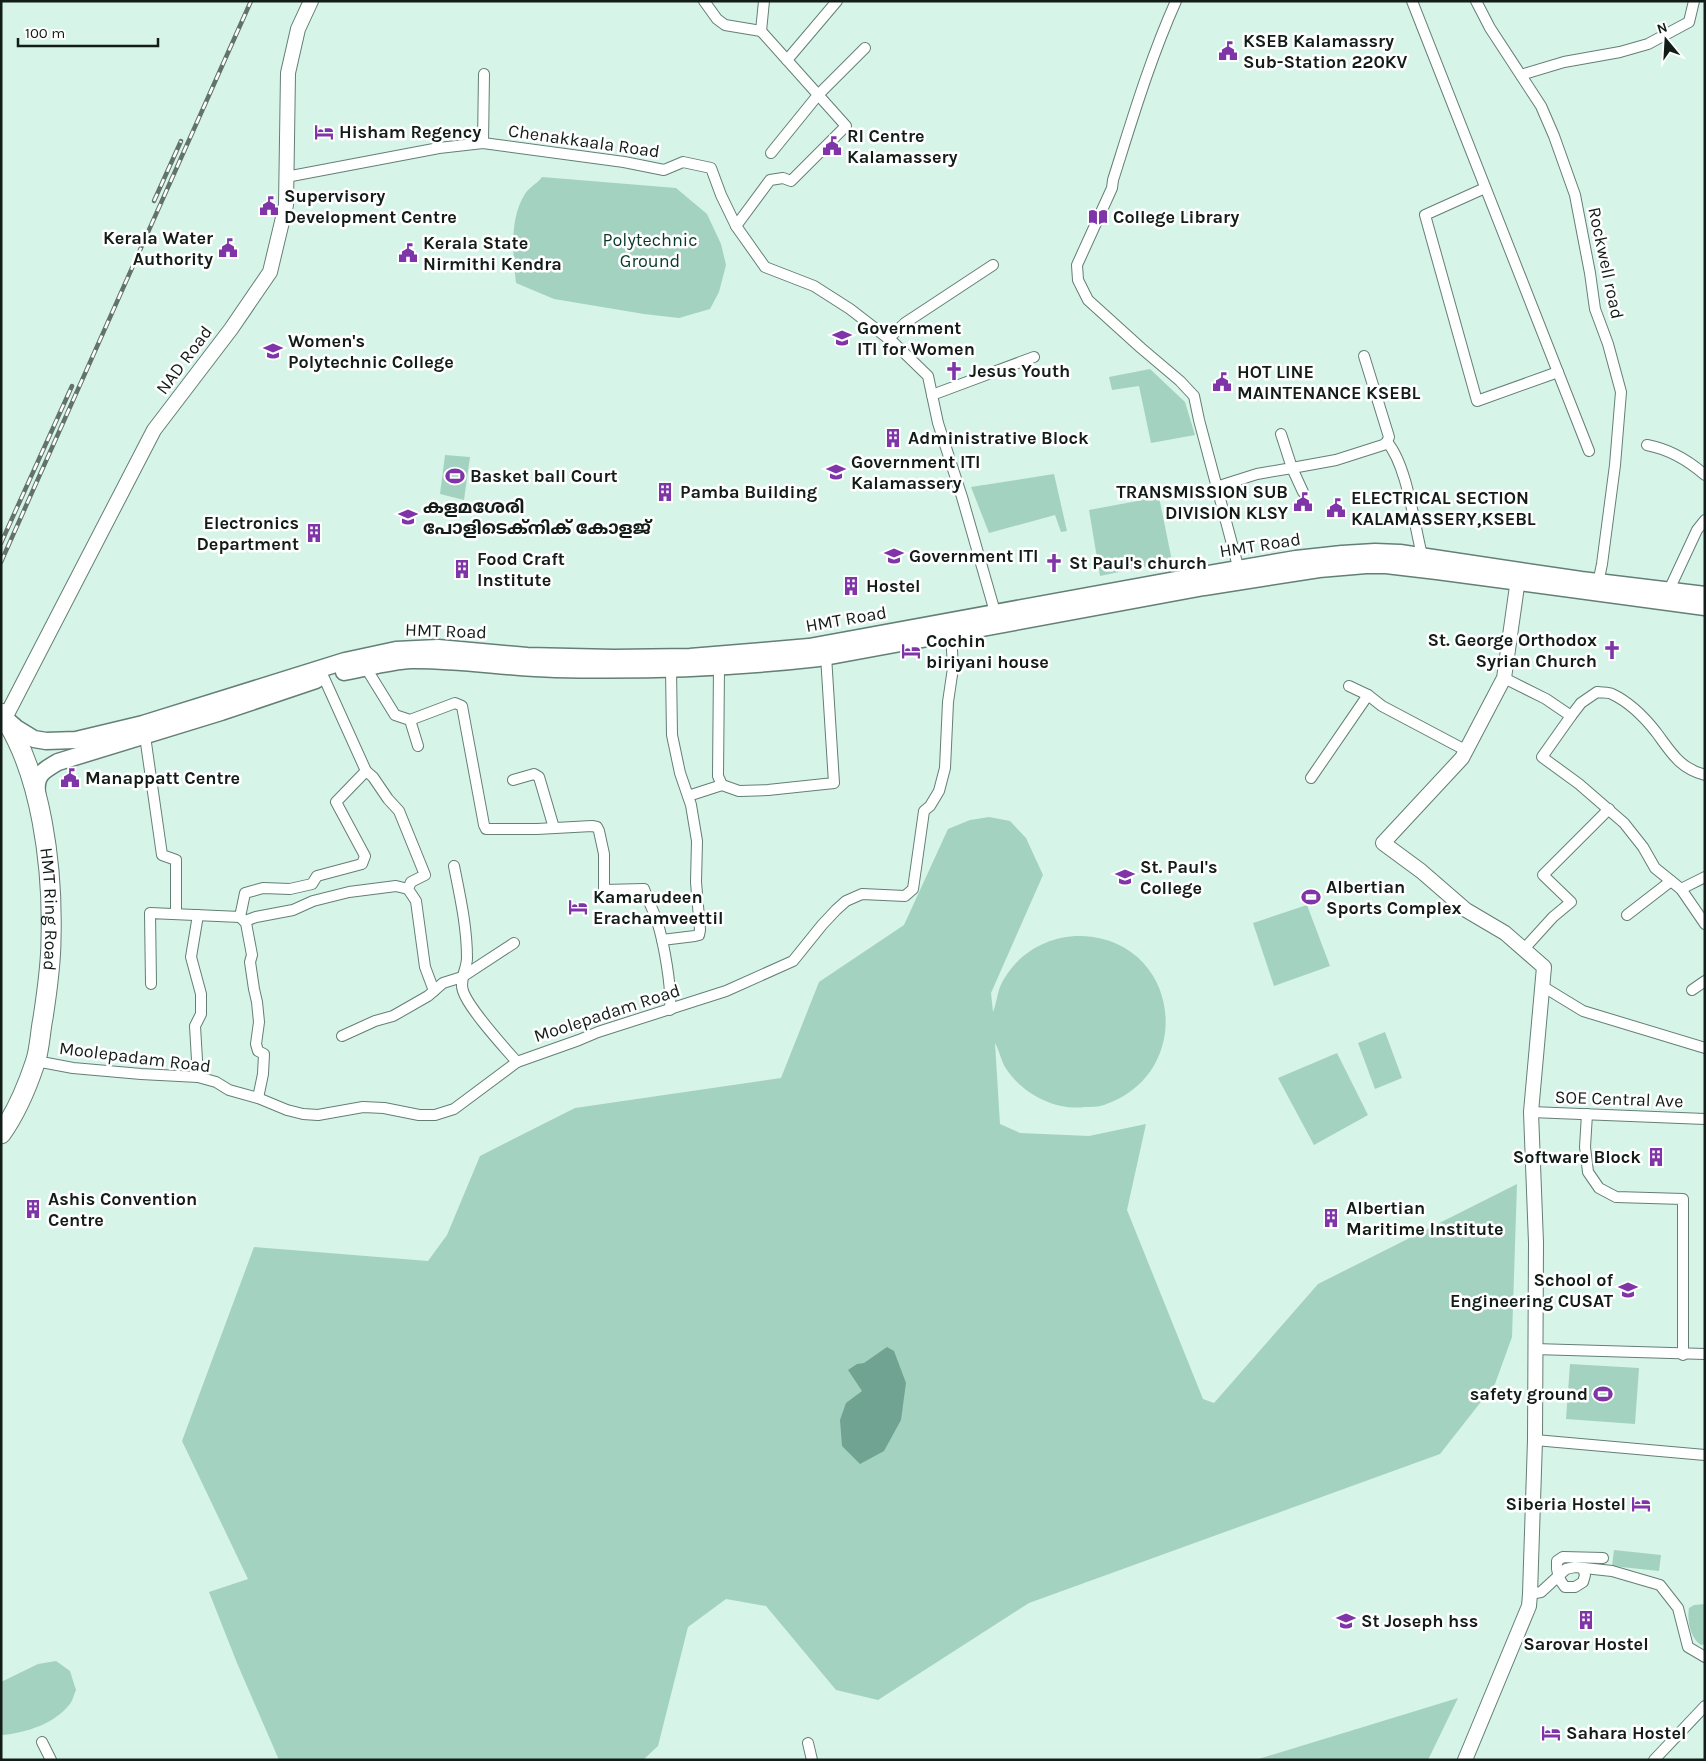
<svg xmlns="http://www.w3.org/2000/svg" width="1706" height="1761" viewBox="0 0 1706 1761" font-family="Karla,'Noto Sans Malayalam',sans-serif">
<rect width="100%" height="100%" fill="#d7f4e9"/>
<g fill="#a4d2c0">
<path d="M 542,177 L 676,188 L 707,214 L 721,244 L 726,265 L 719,292 L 710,309 L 679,318 L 644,314 L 554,299 L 516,283 C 513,254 509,219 525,194 C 529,187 537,184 542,177 Z"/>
<path d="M 1150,369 L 1185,402 L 1195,435 L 1151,443 L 1139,386 L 1112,390 L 1109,377 Z"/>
<path d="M 445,455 L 470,457 L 464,500 L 440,494 Z"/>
<path d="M 1054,474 L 1067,531 L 1061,532 L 1055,515 L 989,533 L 971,487 Z"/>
<path d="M 1159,497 L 1172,561 L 1100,576 L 1089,510 Z"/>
<path d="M 989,817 L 1010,821 L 1026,838 L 1043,875 L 991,993 L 993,1012 C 996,1005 997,995 1000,987 C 1003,979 1011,968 1017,962 C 1033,945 1059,935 1082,936 C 1181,940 1197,1074 1104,1105 C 1098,1107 1091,1107 1085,1107 C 1055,1111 1021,1093 1005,1067 C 1001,1060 999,1050 995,1043 L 1000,1124 L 1020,1133 L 1089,1136 L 1146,1124 L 1127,1210 L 1203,1399 L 1214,1403 L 1318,1284 L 1517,1184 L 1512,1337 L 1495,1384 L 1440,1454 L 1029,1603 L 878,1700 L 836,1690 L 766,1606 L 726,1599 L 688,1627 L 658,1746 L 643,1760 L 279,1760 L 237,1663 L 209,1592 L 248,1579 L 182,1441 L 254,1247 L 428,1261 L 447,1235 L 480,1156 L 575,1108 L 781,1078 L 819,982 L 904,925 L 948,829 L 970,820 Z"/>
<path d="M 1307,905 L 1330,966 L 1274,986 L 1253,923 Z"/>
<path d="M 1385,1032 L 1402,1078 L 1375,1089 L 1358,1043 Z"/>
<path d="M 1337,1053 L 1368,1115 L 1314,1145 L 1278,1078 Z"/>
<path d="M 1570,1364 L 1639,1368 L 1635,1424 L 1566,1419 Z"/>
<path d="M 1614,1550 L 1661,1555 L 1659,1571 L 1612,1566 Z"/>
<path d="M 1705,1604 L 1705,1644 L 1701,1645 C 1690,1638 1687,1620 1689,1608 L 1694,1605 Z"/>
<path d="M 56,1661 L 70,1671 L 76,1690 C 74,1694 73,1700 70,1704 C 54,1724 28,1732 3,1735 L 1,1733 L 1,1682 L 38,1664 Z"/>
<path d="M 1458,1698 L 1428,1760 L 1255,1760 Z"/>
</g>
<path fill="#70a391" d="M 887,1347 L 894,1351 L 906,1383 L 901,1420 L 884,1451 L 860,1464 L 842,1446 L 840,1420 L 846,1403 L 862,1391 L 848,1370 L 857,1364 L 864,1363 Z"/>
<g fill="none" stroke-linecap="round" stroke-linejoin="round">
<g stroke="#647f75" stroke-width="12">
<g id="street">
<path d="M 704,1 L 717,19 L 725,25 L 761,31 L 846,126 L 791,181 L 783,178 L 770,180 L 736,226"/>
<path d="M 1176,1 C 1150,59 1132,120 1113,180 L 1112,188 L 1077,265 L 1078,280 L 1088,300 L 1141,348 L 1180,381 L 1194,396 L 1199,420 L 1240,574"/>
<path d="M 1412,1 L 1589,451"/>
<path d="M 1476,1 L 1490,28 L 1541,106 L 1554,136 L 1575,195 L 1590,273 L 1595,309 L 1608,344 L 1621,392 L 1615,465 L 1602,564 L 1597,588"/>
<path d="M 761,31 L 764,1"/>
<path d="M 787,60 L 837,1"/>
<path d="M 1521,75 L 1564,62 L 1620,52 L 1648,44 L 1689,22 L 1694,1"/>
<path d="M 483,143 L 484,74"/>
<path d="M 771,153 L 818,95 L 865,48"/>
<path d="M 286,177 L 439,148 L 483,143 L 624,162 L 664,170 L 683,162 L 711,168 L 721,195 L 736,226 L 765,267 L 814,286 L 850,309 L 894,343 L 928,376 L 938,423 L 962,497 L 995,612"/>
<path d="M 1485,188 L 1425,215 L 1477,401 L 1558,372"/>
<path d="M 888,339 L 905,323 L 993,265"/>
<path d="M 932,395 L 1034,357"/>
<path d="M 1387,442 C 1407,465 1414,524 1422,555"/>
<path d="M 1647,445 C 1668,449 1689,461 1705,475"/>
<path d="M 1216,487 L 1257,474 L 1292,468 L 1281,434"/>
<path d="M 1303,492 L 1292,468 L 1336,460 L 1383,445 L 1387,442 L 1389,437 L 1364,356"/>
<path d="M 1669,590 L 1697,530 L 1705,520"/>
<path d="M 719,667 L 718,776 L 722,785"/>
<path d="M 366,668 L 395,715 L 410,720 L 455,703 L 462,706 L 484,825 L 486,829 L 537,829 L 592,826 L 597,827 L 599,831 L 604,854 L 604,890 L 644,889 C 648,900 653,910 657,921 C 664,943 672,988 670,1010"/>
<path d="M 1504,678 L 1546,699 L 1571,716 L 1542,757 L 1579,784 L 1624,823 L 1643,847 L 1655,868 L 1681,889 L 1705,924"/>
<path d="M 1349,686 L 1368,695 L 1382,706 L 1467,751"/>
<path d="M 1571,716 L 1581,703 L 1597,692 C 1602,693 1608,692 1612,694 C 1629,702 1645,718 1656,732 C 1671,752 1679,768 1705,775"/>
<path d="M 410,720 L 418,746"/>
<path d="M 145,736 L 162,855 L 176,860 L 176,914"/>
<path d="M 366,771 L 373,777 L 388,799 L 399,811 L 425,875 L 411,882 L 408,889 L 416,901 L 425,967 L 434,991"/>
<path d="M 1311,778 L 1368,695"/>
<path d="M 513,780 L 534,774 L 539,777 L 554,828"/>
<path d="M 688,796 L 722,785 L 739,791 L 768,790 L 834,783 L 826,656"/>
<path d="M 454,866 C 460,896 467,927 467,958 C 467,969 459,979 463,991 C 469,1009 503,1046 517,1062"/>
<path d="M 1681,889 L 1705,877"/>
<path d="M 198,915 L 191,957 L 201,994 L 201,1014 L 195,1026 L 198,1077"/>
<path d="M 1627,915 L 1671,881"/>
<path d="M 240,917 L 246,923 L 252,955 L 250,962 L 254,989 L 257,1002 L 259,1022 L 256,1044 L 258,1051 L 264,1054 L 263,1074 L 258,1098"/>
<path d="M 245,921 L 256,917 L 293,910 L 313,901 L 349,892 L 396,886 L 408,889"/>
<path d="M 662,940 L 695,936 L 699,935 L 700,930 L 696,882 L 697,841 L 691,805 L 680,773 L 672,735 L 671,669"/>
<path d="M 1524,949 L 1553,917 L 1571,902 L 1543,875 L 1609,809"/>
<path d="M 151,984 L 150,913 L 240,917 L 245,893 L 263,888 L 290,889 L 312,884 L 317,876 L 362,864 L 365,856 L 336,802 L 366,771 L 324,678"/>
<path d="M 1542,986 L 1583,1011 L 1705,1048"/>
<path d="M 1692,990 L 1705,981"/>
<path d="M 342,1036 L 375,1021 L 393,1016 L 428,996 L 443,983 L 462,977 L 514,943"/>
<path d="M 36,1061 L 73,1068 L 141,1074 L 198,1077 L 216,1082 L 229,1090 L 258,1098 L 287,1110 L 303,1114 L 318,1115 L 363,1107 L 384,1108 L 419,1115 L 435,1115 L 454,1109 L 517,1062 L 579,1040 L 598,1032 L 726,991 L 793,961 L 822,925 L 836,910 L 846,901 L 862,894 L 905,896 L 913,889 L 924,811 L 930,806 L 939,791 L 945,768 L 948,702 L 953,668 L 951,632"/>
<path d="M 1531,1112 L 1705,1119"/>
<path d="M 1587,1114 L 1585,1147 L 1588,1172 L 1599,1188 L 1616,1197 L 1683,1199 L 1683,1355"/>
<path d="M 1534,1349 L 1705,1354"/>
<path d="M 1535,1440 L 1705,1455"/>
<path d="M 1583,1568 L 1585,1575 L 1583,1582 L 1575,1587 L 1565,1587 C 1558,1579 1556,1571 1557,1561 L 1563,1557 L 1603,1558"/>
<path d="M 1530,1594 L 1541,1592 L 1566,1569 L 1575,1567 L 1612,1571 L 1660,1585 L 1678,1608 L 1688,1647 L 1705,1657"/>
<path d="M 42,1742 L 51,1760"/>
<path d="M 808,1743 L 812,1760"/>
<path d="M 1654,1760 L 1705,1706"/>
</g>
</g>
<g stroke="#647f75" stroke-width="16">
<g id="secondary">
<path d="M 5,718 L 154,430 L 231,329 L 270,272 L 286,205 L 288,73 L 298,29 L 311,1"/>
<path d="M 1465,1760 L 1529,1606 L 1530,1594 L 1535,1440 L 1536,1243 L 1531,1112 L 1544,967 L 1505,933 L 1466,910 L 1421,871 L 1383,843 L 1462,758 L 1504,678 L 1519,572"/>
</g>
</g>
<g stroke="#647f75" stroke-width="19">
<g id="primary">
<path d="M 344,672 C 366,668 389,661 411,660 C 459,659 507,668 555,669 C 643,671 731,668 819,658 L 1204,587 L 1319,569 L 1366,565 L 1386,565 L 1437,571 L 1705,607"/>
<path d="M 8,721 L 16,728 L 34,739 L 46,741 L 76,740 L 143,724 L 345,661 L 396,650 L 438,648 L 527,656 L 614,658 L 690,657 L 763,651 L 809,647 L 1208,574 L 1296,559 L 1342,554 L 1375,552 L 1400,553 L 1581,580 L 1705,595"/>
<path d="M 37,796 C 35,775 41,772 58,762 L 221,712 L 316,680"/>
</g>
</g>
<g stroke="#647f75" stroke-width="21">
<g id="highway">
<path id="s1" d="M 1,713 C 42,771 53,869 51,939 C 51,965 47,992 43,1018 C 40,1032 40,1049 35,1063 C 27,1087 16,1113 1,1134"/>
</g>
</g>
<use href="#street" stroke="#fff" stroke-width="10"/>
<use href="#secondary" stroke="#fff" stroke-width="14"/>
<use href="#primary" stroke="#fff" stroke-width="16"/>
<use href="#highway" stroke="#fff" stroke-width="19"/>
<g stroke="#61736c" stroke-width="4.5">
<g id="rail">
<path d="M 154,201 L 181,141"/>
<path d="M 1,543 L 72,386"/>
<path d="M 1,562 L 251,1"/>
</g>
</g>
<use href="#rail" stroke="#fff" stroke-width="2.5" stroke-dasharray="8" stroke-linecap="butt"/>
</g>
<defs>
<g id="civic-bare" transform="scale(1.5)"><path d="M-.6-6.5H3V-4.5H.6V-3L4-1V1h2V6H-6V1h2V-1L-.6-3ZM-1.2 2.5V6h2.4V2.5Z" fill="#7f35a8" stroke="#fff" stroke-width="2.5" paint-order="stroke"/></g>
<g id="hotel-bare" transform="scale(1.5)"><path d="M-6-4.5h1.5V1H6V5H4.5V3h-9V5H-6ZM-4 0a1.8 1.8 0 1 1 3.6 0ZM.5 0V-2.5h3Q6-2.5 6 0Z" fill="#7f35a8" stroke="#fff" stroke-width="2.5" paint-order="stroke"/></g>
<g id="library-bare" transform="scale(1.5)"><path d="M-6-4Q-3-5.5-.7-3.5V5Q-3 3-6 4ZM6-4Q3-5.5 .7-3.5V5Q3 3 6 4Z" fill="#7f35a8" stroke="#fff" stroke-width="2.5" paint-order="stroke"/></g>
<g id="university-bare" transform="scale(1.5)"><path d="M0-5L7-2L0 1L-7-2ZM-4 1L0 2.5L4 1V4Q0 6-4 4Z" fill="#7f35a8" stroke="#fff" stroke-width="2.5" paint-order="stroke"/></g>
<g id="church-bare" transform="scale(1.5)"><path d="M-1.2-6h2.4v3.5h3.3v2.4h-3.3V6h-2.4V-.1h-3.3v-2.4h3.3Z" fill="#7f35a8" stroke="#fff" stroke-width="2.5" paint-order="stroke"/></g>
<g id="building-bare" transform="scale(1.5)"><path d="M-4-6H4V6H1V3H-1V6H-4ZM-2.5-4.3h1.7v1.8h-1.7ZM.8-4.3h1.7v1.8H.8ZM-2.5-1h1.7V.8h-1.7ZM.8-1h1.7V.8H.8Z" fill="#7f35a8" stroke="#fff" stroke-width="2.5" paint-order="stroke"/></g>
<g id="stadium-bare" transform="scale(1.5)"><path d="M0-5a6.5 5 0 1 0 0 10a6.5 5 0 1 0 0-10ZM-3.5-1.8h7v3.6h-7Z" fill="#7f35a8" stroke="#fff" stroke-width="2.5" paint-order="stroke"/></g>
<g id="school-bare" transform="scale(1.5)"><path d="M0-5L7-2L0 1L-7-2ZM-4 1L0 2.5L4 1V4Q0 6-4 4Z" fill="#7f35a8" stroke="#fff" stroke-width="2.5" paint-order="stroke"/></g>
</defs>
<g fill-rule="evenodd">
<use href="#civic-bare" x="1228" y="51"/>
<use href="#hotel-bare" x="324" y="132"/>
<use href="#civic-bare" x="832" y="146"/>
<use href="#civic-bare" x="269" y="206"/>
<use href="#library-bare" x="1098" y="217"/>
<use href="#civic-bare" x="228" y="248"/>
<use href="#civic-bare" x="408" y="253"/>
<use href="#university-bare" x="842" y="338"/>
<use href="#university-bare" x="273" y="351"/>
<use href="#church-bare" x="954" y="371"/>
<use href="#civic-bare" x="1222" y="382"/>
<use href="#building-bare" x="893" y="438"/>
<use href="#university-bare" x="836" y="472"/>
<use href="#stadium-bare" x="455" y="476"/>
<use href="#building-bare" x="665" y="492"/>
<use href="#civic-bare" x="1303" y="502"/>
<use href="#civic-bare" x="1336" y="508"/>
<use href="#university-bare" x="408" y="517"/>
<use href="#building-bare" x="314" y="533"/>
<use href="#university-bare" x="894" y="556"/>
<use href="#church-bare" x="1054" y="563"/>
<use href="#building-bare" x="462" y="569"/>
<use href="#building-bare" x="851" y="586"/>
<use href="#church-bare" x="1612" y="650"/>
<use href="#hotel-bare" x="911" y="651"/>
<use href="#civic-bare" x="70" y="778"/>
<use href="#university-bare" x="1125" y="877"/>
<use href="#stadium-bare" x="1311" y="897"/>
<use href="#hotel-bare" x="578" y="907"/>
<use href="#building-bare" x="1656" y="1157"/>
<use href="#building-bare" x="33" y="1209"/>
<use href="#building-bare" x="1331" y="1218"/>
<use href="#university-bare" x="1628" y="1290"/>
<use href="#stadium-bare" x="1603" y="1394"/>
<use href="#hotel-bare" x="1641" y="1504"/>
<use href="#building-bare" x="1586" y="1620"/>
<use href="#school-bare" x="1346" y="1621"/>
<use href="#hotel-bare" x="1551" y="1733"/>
</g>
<g text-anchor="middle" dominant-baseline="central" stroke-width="5" stroke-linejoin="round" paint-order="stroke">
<g font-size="18" font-weight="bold" fill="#121c18" stroke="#fff" text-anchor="start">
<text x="1243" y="41">KSEB Kalamassry<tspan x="1243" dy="21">Sub-Station 220KV</tspan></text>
<text x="339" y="132">Hisham Regency</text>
<text x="847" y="136">RI Centre<tspan x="847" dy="21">Kalamassery</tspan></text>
<text x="284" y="196">Supervisory<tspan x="284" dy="21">Development Centre</tspan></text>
<text x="1113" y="217">College Library</text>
<text x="213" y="238" text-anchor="end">Kerala Water<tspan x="213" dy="21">Authority</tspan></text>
<text x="423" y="243">Kerala State<tspan x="423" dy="21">Nirmithi Kendra</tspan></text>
<text x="857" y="328">Government<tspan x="857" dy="21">ITI for Women</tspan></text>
<text x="288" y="341">Women's<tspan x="288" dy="21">Polytechnic College</tspan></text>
<text x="969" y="371">Jesus Youth</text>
<text x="1237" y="372">HOT LINE<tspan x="1237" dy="21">MAINTENANCE KSEBL</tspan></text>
<text x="908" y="438">Administrative Block</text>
<text x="851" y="462">Government ITI<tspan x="851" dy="21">Kalamassery</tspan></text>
<text x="470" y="476">Basket ball Court</text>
<text x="680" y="492">Pamba Building</text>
<text x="1288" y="492" text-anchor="end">TRANSMISSION SUB<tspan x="1288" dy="21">DIVISION KLSY</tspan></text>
<text x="1351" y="498">ELECTRICAL SECTION<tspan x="1351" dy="21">KALAMASSERY,KSEBL</tspan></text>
<text x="423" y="507">കളമശേരി<tspan x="423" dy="21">പോളിടെക്നിക് കോളജ്</tspan></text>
<text x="299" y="523" text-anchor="end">Electronics<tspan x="299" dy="21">Department</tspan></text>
<text x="909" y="556">Government ITI</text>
<text x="477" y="559">Food Craft<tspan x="477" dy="21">Institute</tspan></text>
<text x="1069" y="563">St Paul's church</text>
<text x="866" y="586">Hostel</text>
<text x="1597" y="640" text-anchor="end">St. George Orthodox<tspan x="1597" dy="21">Syrian Church</tspan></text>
<text x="926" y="641">Cochin<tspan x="926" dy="21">biriyani house</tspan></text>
<text x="85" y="778">Manappatt Centre</text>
<text x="1140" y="867">St. Paul's<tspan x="1140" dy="21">College</tspan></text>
<text x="1326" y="887">Albertian<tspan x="1326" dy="21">Sports Complex</tspan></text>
<text x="593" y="897">Kamarudeen<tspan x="593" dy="21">Erachamveettil</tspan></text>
<text x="1641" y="1157" text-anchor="end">Software Block</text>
<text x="48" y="1199">Ashis Convention<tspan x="48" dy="21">Centre</tspan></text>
<text x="1346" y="1208">Albertian<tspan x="1346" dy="21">Maritime Institute</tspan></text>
<text x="1613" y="1280" text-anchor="end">School of<tspan x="1613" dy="21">Engineering CUSAT</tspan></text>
<text x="1588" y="1394" text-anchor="end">safety ground</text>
<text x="1626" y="1504" text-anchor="end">Siberia Hostel</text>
<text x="1361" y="1621">St Joseph hss</text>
<text x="1586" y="1644" text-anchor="middle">Sarovar Hostel</text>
<text x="1566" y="1733">Sahara Hostel</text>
</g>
<g font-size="18" fill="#121c18" stroke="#fff">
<text transform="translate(584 141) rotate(8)">Chenakkaala Road</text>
<text transform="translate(1606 263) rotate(78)">Rockwell road</text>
<text transform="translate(184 360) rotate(-53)">NAD Road</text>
<text transform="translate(1260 545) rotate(-9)">HMT Road</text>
<text transform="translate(846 619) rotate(-10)">HMT Road</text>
<text transform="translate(446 631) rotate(2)">HMT Road</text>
<text stroke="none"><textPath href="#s1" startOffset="205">HMT Ring Road</textPath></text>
<text transform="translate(607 1013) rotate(-18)">Moolepadam Road</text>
<text transform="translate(135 1057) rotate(7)">Moolepadam Road</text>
<text transform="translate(1619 1099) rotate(2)">SOE Central Ave</text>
</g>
<g font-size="18" fill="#09392c" stroke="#fff">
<text x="650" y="240">Polytechnic<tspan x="650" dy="21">Ground</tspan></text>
</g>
</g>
<rect width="1706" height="1761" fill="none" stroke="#121c18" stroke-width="5"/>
<g transform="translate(1666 40) rotate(342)" stroke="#ffffff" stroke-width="4" paint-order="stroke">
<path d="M0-4L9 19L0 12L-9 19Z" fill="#121c18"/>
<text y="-8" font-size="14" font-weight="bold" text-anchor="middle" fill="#121c18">N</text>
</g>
<path d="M18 38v8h140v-8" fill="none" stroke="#121c18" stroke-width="2.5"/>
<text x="25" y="38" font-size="15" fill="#121c18" stroke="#ffffff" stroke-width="4" paint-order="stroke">100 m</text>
</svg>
